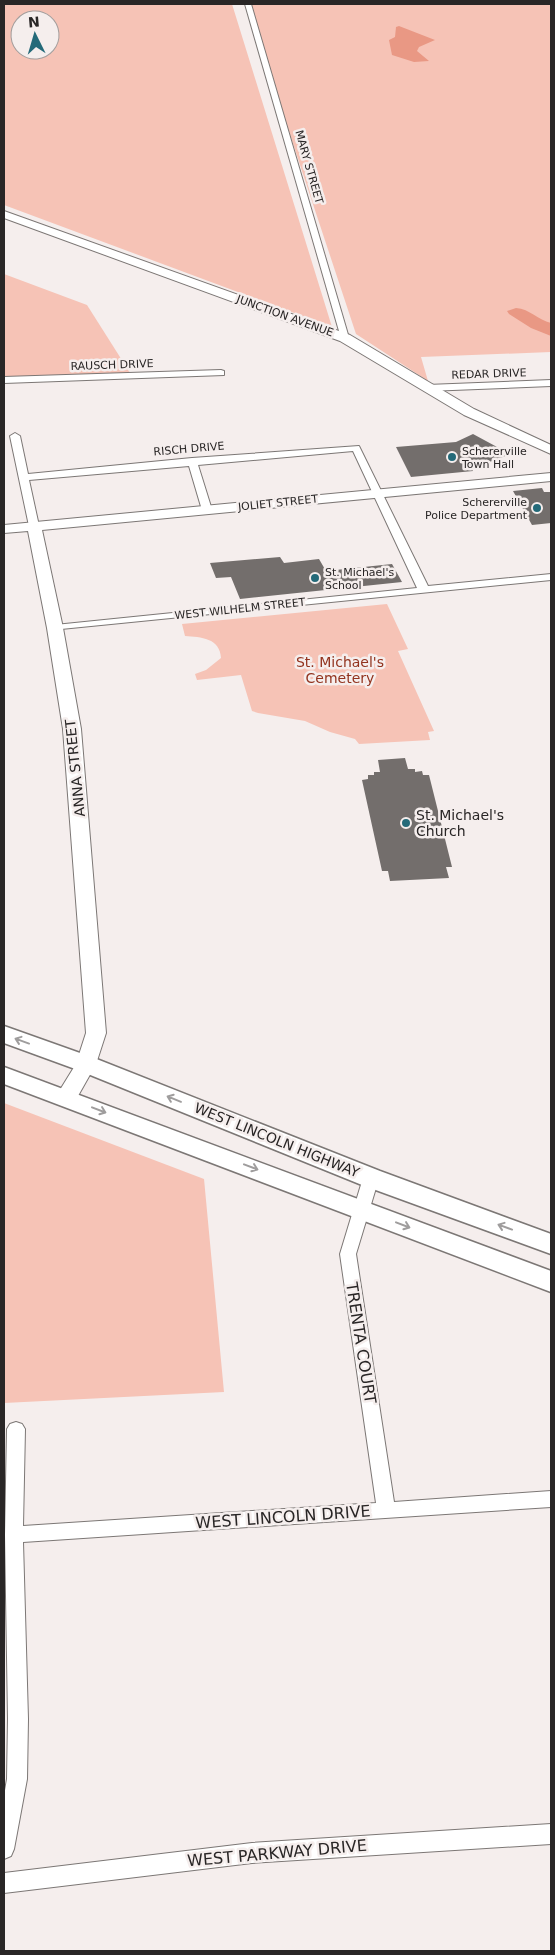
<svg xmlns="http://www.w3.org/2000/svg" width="555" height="1955" viewBox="0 0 555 1955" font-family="'DejaVu Sans',sans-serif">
<rect width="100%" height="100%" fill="#f5eeed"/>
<g fill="#f6c3b6" fill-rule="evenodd">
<path d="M 4,4 L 232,4 L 332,327 L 4,205 ZM 20,20 L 50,20 L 50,50 L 20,50 Z"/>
<path d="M 251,4 L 551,4 L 551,352 L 421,357 L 428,381 L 356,334 L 254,26 Z"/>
<path d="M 4,274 L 87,305 L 132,376 L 4,376 Z"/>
<path d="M 387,604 L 408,649 L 398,651 L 434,731 L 428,732 L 430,740 L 359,744 L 355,739 L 330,732 L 305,721 L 258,713 L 252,711 L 241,675 L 197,680 L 195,674 L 206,670 L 221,658 C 220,638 201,637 185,636 L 182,624 Z"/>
<path d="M 4,1103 L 204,1179 L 224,1392 L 4,1403 Z"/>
</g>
<g fill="#e99884">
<path d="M 399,26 L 435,40 L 419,47 L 417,51 L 429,61 L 414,62 L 392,55 L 389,40 L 395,37 L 396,27 Z"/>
<path d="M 516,308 C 530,309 538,320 551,323 L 551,336 L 531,328 L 509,314 L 507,311 Z"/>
</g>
<g fill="#736e6c">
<path d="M 473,434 L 510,454 L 493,461 L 470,466 L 473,471 L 411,477 L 396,447 L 456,442 Z"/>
<path d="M 542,488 L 544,492 L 551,492 L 551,523 L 532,525 L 513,491 Z"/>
<path d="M 280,557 L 284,563 L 319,559 L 326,571 L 392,564 L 402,582 L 240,599 L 231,577 L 216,578 L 210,563 Z"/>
<path d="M 405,758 L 408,769 L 415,769 L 415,772 L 422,771 L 423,775 L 429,775 L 452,867 L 446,867 L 449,878 L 390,881 L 388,871 L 382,871 L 362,780 L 368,779 L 368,775 L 374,775 L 374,772 L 380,772 L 378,760 Z"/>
</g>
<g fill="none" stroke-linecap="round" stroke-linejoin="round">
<g stroke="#7c7775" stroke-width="2">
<g id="street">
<path d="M 245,4 L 251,4 L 349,338 L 348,340 L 342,340 L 341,338 Z"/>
<path d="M 221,370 L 224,371 L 224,375 L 4,383 L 4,377 Z"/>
<path d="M 551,380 L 551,386 L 427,391 L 422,388 L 427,385 Z"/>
<path d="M 15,433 L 20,436 L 28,474 L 192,458 L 359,446 L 428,586 L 551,574 L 551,580 L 51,630 L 49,628 L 51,626 L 55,625 L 417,588 L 353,451 L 198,465 L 212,510 L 207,513 L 202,510 L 189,466 L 29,480 L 39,526 L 34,529 L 29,526 L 10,436 Z"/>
<path d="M 371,1172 L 376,1174 L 379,1178 L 356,1254 L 394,1502 L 551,1491 L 551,1507 L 23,1542 L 28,1719 L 27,1779 L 14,1849 L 11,1856 L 4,1859 L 4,1796 L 7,1779 L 8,1719 L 5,1535 L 7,1429 L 10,1424 L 16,1422 L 22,1424 L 25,1429 L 23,1526 L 376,1503 L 340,1254 L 363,1178 L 366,1174 Z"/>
<path d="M 551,1824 L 551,1844 L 252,1863 L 4,1893 L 4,1873 L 252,1843 Z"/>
</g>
</g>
<g stroke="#7c7775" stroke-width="2">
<g id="secondary">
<path d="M 4,211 L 350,335 L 474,409 L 551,445 L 551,454 L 464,415 L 340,341 L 4,218 Z"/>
<path d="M 551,473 L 551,481 L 42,530 L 63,628 L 81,729 L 106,1033 L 96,1064 L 74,1103 L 66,1106 L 58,1103 L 55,1098 L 76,1064 L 86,1033 L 63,729 L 47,628 L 28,531 L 4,533 L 4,525 Z"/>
</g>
</g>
<g stroke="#7c7775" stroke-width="3">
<g id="primary">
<path d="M 4,1026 L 94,1058 L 380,1171 L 551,1234 L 551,1254 L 362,1185 L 78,1070 L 4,1043 Z"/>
<path d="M 4,1067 L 551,1271 L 551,1292 L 4,1084 Z"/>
</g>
</g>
<use href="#street" fill="#fff" fill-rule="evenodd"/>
<use href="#secondary" fill="#fff" fill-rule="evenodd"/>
<use href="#primary" fill="#fff" fill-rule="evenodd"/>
</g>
<defs><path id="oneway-shaft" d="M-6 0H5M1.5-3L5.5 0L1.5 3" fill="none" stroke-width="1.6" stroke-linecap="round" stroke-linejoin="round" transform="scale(1.25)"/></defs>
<g stroke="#9f9d9d">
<use href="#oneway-shaft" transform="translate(22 1041) rotate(-160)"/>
<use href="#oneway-shaft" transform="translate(174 1099) rotate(-158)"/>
<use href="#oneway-shaft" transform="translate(99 1110) rotate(21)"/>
<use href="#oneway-shaft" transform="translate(251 1167) rotate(21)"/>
<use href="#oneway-shaft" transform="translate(403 1225) rotate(21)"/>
<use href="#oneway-shaft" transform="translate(505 1227) rotate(-160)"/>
</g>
<g fill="#246a79" stroke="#f5eeed" stroke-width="2">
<circle cx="452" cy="457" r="5"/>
<circle cx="537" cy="508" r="5"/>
<circle cx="315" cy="578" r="5"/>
<circle cx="406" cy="823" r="5"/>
</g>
<g text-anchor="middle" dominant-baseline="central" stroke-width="5" stroke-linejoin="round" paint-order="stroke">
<g font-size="11" fill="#292626" stroke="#f5eeed">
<text transform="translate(309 167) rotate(74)">MARY STREET</text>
<text transform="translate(285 316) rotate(20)">JUNCTION AVENUE</text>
<text transform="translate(112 365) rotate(-2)">RAUSCH DRIVE</text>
<text transform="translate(489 374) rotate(-2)">REDAR DRIVE</text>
<text transform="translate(189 449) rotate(-5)">RISCH DRIVE</text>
<text transform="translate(278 503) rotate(-6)">JOLIET STREET</text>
<text transform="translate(240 609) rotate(-6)">WEST WILHELM STREET</text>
</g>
<g font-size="11" fill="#292626" stroke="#f5eeed" text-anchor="start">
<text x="462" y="451">Schererville<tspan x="462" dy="13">Town Hall</tspan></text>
<text x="527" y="502" text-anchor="end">Schererville<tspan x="527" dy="13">Police Department</tspan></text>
<text x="325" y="572">St. Michael's<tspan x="325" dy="13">School</tspan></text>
</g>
<g font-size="14" fill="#92331e" stroke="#f5eeed">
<text x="340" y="662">St. Michael's<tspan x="340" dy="16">Cemetery</tspan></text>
</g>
<g font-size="14" fill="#292626" stroke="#f5eeed">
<text transform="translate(75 768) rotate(-96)">ANNA STREET</text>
<text transform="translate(277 1140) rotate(22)">WEST LINCOLN HIGHWAY</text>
</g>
<g font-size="14" fill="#292626" stroke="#f5eeed" text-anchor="start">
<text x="416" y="815">St. Michael's<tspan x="416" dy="16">Church</tspan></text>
</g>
<g font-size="16" fill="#292626" stroke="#f5eeed">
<text transform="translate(361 1343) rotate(81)">TRENTA COURT</text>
<text transform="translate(283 1517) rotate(-4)">WEST LINCOLN DRIVE</text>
<text transform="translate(277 1853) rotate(-5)">WEST PARKWAY DRIVE</text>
</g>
</g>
<rect width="555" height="1955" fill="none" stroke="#292626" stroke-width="10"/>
<g transform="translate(35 35) rotate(355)"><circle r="24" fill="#f5eeed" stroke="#a39e9d"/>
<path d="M0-4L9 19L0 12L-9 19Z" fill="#246a79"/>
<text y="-8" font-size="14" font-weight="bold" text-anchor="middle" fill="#292626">N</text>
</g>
</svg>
